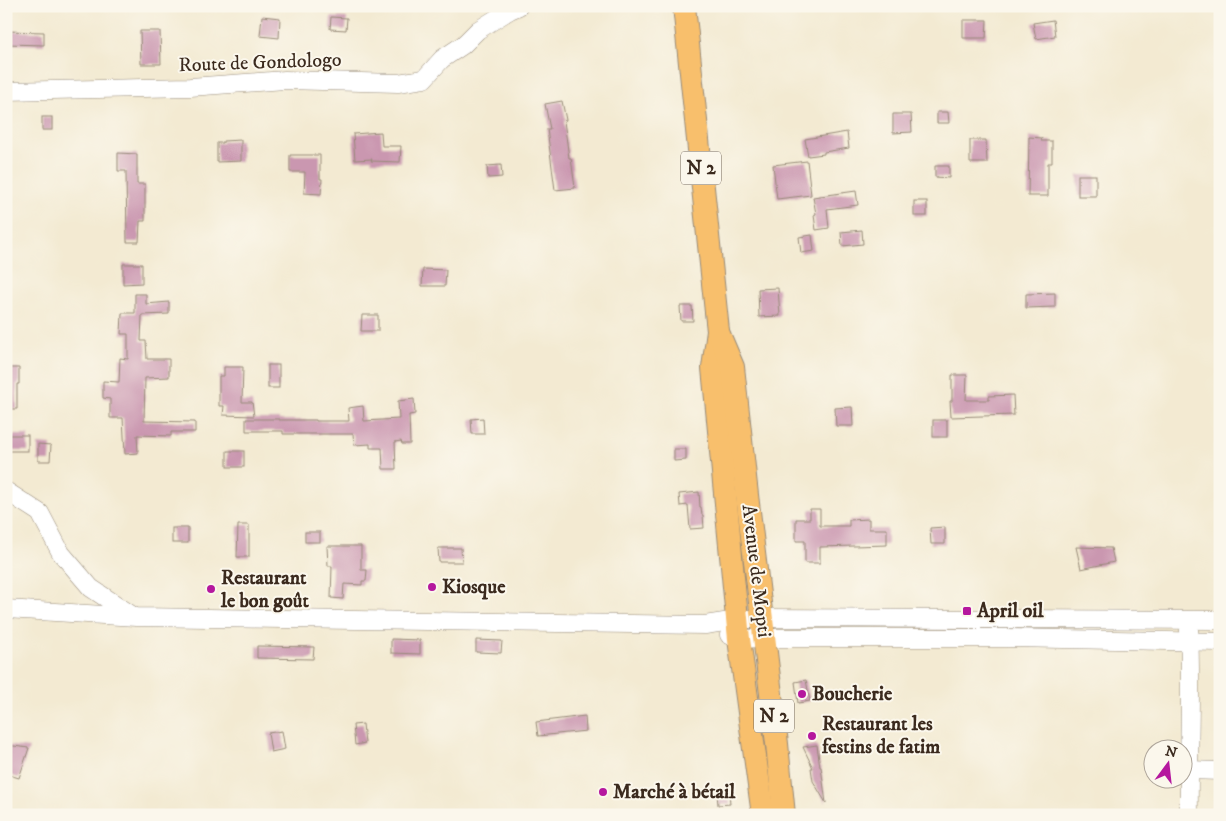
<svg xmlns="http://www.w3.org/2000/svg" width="1226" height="821" viewBox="0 0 1226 821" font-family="'IM FELL DW Pica',serif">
<rect width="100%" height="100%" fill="#fbf7ec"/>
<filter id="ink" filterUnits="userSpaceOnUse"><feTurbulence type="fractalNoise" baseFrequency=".02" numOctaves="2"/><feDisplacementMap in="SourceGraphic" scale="10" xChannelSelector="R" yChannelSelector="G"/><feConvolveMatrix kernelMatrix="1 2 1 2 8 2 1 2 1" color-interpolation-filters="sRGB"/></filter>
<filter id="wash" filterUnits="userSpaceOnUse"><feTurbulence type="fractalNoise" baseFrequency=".0096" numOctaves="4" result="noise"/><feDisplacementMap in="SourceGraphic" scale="20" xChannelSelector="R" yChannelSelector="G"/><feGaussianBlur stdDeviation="1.12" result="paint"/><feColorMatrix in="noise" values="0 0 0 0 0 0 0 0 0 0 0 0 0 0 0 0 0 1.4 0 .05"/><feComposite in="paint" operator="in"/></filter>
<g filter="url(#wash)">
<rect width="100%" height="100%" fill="#f3ead2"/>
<g id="blocks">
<g fill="#ca97b0">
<path d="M 262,16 L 280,18 L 279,38 L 260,36 Z"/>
<path d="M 331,17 L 347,18 L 346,30 L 330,29 Z"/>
<path d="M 963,20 L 987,20 L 986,38 L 963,38 Z"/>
<path d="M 1053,20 L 1055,36 L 1036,39 L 1033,23 Z"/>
<path d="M 6,31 L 44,32 L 44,45 L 6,44 Z"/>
<path d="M 140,31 L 160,31 L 161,64 L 141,64 Z"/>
<path d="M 562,101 L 566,120 L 564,121 L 569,158 L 571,158 L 575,188 L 555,190 L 547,129 L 550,129 L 545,104 Z"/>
<path d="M 937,112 L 948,112 L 949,123 L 937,123 Z"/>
<path d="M 893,114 L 911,114 L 912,132 L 893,133 Z"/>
<rect x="42" y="117" width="10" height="13"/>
<path d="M 381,132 L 382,146 L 401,146 L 400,162 L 371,161 L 372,159 L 355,160 L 353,134 Z"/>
<path d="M 847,132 L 849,148 L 824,152 L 824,154 L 808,156 L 805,139 Z"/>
<path d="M 1029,137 L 1042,138 L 1041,141 L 1052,141 L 1052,163 L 1048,163 L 1048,196 L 1028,196 Z"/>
<path d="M 241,140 L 241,161 L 217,162 L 217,143 L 223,143 L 223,141 Z"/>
<path d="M 970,140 L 986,140 L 987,163 L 970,163 Z"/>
<path d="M 118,153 L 137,154 L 137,184 L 145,184 L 145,221 L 140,221 L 139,242 L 127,242 L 126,171 L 118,171 Z"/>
<path d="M 290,155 L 320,155 L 320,179 L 322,179 L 321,194 L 304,193 L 305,172 L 290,172 Z"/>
<path d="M 807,161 L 811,195 L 777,199 L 773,165 Z"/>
<path d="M 501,165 L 502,177 L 488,178 L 487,166 Z"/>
<path d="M 935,166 L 949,166 L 949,178 L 935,177 Z"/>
<rect x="1078" y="175" width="18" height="21"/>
<path d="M 856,191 L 858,205 L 827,209 L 829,228 L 816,230 L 814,215 L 816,214 L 813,197 Z"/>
<rect x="914" y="201" width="13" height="15"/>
<path d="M 862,230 L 863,244 L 842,246 L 841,232 Z"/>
<path d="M 812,235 L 814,251 L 801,253 L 799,237 Z"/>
<path d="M 123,264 L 142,264 L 142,283 L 123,284 Z"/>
<path d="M 423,269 L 446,270 L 445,286 L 422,286 Z"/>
<path d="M 778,288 L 780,316 L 759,317 L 758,289 Z"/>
<path d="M 1055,293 L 1055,307 L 1026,308 L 1026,294 Z"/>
<path d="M 135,294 L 146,294 L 146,304 L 169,302 L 169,314 L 142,315 L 141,341 L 146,341 L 147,359 L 169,359 L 169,377 L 145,378 L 144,421 L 195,422 L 195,432 L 171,432 L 171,436 L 137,435 L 138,453 L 125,454 L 123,418 L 110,418 L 110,399 L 103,398 L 103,381 L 119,382 L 120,358 L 128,359 L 128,334 L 121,334 L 122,313 L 135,313 Z"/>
<path d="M 680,306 L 692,306 L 693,321 L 681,321 Z"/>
<path d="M 362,315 L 378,315 L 378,331 L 361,331 Z"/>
<rect x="268" y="365" width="11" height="23"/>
<path d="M 224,367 L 243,367 L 242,402 L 252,402 L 254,416 L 223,415 L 224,406 L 219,406 L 219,376 L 224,376 Z"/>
<path d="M 6,368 L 19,368 L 19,384 L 17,384 L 17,409 L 6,409 Z"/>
<path d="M 952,375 L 967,375 L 966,400 L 989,400 L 989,396 L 1013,395 L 1014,415 L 951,417 L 950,401 L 952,401 Z"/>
<path d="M 414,399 L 415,414 L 409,415 L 410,444 L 402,444 L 401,441 L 395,442 L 396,469 L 383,469 L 382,448 L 370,448 L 370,444 L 354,445 L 353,434 L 283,434 L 283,431 L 246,431 L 246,419 L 279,419 L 279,420 L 316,420 L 316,421 L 349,421 L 348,408 L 363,406 L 364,421 L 399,419 L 398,401 Z"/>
<path d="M 852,407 L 853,426 L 836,426 L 835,408 Z"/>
<path d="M 483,418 L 484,434 L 472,434 L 471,419 Z"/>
<rect x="933" y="420" width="14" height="17"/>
<rect x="6" y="435" width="22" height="16"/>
<path d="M 38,444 L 51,445 L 50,461 L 38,461 Z"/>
<path d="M 674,449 L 686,449 L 686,460 L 674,461 Z"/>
<rect x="227" y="451" width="17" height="16"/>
<path d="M 699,492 L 700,507 L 701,507 L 702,515 L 703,515 L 704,528 L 690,529 L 688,505 L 680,506 L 679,494 Z"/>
<path d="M 810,509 L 820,509 L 820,526 L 849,526 L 849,520 L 869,519 L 869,529 L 887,529 L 887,545 L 820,547 L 820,563 L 805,563 L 805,541 L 796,541 L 796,519 L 810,519 Z"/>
<path d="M 238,525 L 249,525 L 249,557 L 237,557 Z"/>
<path d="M 945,527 L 945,544 L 931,544 L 930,528 Z"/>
<rect x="172" y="528" width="16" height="15"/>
<rect x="305" y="532" width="15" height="10"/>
<path d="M 327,546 L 361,546 L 361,570 L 367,570 L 366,581 L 362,581 L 362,585 L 344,584 L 343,599 L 331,598 L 332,566 L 328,566 Z"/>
<path d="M 1076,547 L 1111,548 L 1114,562 L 1081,569 Z"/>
<path d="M 438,548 L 461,548 L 462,562 L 439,562 Z"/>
<path d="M 391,639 L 420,640 L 420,654 L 391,653 Z"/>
<path d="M 476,640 L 502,641 L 501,653 L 476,652 Z"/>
<path d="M 257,646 L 314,647 L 313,659 L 257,658 Z"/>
<path d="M 806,680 L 810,701 L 798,703 L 795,682 Z"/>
<path d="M 585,716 L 586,731 L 538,736 L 536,722 Z"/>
<path d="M 363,724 L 365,743 L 355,745 L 353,725 Z"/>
<path d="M 282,731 L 285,749 L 271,752 L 268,733 Z"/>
<path d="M 6,745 L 29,748 L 19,778 L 6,774 Z"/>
<path d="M 817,745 L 820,767 L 821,767 L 826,803 L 813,781 L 811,768 L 813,768 L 803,747 Z"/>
<path d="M 729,792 L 730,804 L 718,805 L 717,793 Z"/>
</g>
</g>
</g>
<g filter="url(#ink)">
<use href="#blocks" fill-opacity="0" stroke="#978a78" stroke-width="1"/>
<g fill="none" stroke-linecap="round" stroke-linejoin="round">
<g stroke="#978a78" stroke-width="19">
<g id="minor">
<path d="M 6,91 L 190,87 L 285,80 L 398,83 L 424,79 L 442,59 L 463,45 L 478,30 L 510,10 L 519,6"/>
<path d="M 6,491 L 40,513 L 61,553 L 91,588 L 133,616"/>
<path d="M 6,609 L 136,617 L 705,625 L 737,620 L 762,618 L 1220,620"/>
<path d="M 729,635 L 739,639 L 765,638 L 1005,638 L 1220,642"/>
<path d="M 1188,770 L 1220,771"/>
<path d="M 1189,815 C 1188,753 1192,692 1189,630"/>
</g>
</g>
<g stroke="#978a78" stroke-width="24">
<g id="major">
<path d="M 684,6 L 718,331 L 713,368 L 739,639 L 763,815"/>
<path d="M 718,332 L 733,367 L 747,495 L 777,744 L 784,815"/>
</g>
</g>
<use href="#minor" stroke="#fff" stroke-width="18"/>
<use href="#major" stroke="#f8bf6c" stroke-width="22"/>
</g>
</g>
<g fill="#b5179e" stroke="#fbf7ec" stroke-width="2">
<circle cx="432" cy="587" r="5"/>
<circle cx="211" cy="589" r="5"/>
<rect x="962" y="606" width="10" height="10" rx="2.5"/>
<circle cx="802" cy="694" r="5"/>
<circle cx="812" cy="736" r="5"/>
<circle cx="603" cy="792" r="5"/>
</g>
<g text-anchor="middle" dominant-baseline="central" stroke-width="4" stroke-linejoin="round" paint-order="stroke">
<g fill="#fbf7ec" stroke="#75685c" stroke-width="1">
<rect x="681" y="151.5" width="40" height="33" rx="4"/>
<rect x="754" y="699.5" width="40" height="33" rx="4"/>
</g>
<g font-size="19" font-weight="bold" fill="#3b2a1e">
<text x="701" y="168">N 2</text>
<text x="774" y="716">N 2</text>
</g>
<g font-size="20" fill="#3b2a1e" stroke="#fbf7ec">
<text transform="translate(260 63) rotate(-2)">Route de Gondologo</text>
<text transform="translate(756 571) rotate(83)">Avenue de Mopti</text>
</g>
<g font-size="20" font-weight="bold" fill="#3b2a1e" stroke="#fbf7ec" text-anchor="start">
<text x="221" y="578">Restaurant<tspan x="221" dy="23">le bon goût</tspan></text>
<text x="442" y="587">Kiosque</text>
<text x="977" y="611">April oil</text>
<text x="812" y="694">Boucherie</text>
<text x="822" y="724">Restaurant les<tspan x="822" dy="23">festins de fatim</tspan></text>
<text x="613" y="792">Marché à bétail</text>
</g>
</g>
<rect width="1226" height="821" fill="none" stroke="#fbf7ec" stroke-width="25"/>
<g transform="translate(1168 764) rotate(15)"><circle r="24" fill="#fbf7ec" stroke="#aea59a"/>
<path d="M0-4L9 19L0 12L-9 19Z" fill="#b5179e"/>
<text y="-8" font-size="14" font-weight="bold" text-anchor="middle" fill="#3b2a1e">N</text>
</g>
</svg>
